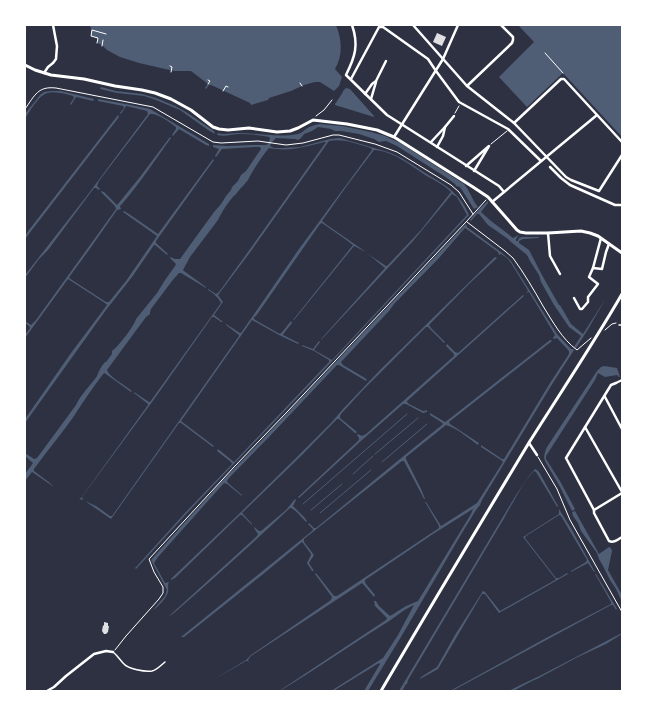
<svg xmlns="http://www.w3.org/2000/svg" width="647" height="716" viewBox="0 0 647 716" font-family="Poppins,sans-serif">
<rect width="100%" height="100%" fill="#2d3142"/>
<g fill="#4f5d75">
<path d="M 89,25 L 336,25 C 342,40 343,55 335,69 L 342,77 L 339,86 L 334,91 L 320,82 L 315,82 L 304,85 L 291,91 L 269,98 L 268,100 L 251,105 L 250,103 L 211,85 L 209,85 L 206,89 L 205,88 L 208,84 L 191,71 L 174,71 L 139,63 L 120,57 L 107,50 L 102,45 L 97,43 L 98,39 L 91,36 L 91,28 Z"/>
<path d="M 518,25 L 622,25 L 622,137 L 563,73 L 527,107 L 499,77 L 534,42 Z"/>
<path d="M 101,87 L 116,91 L 142,94 L 156,98 L 175,106 L 186,112 L 214,131 L 215,134 L 208,130 L 180,110 L 156,100 L 144,96 L 117,93 L 100,89 Z"/>
<path d="M 346,88 L 350,89 L 374,116 L 374,117 L 335,105 L 335,104 L 343,92 L 343,91 Z"/>
<path d="M 51,91 L 61,91 L 94,99 L 93,101 L 76,97 L 71,105 L 70,104 L 74,98 L 73,96 C 65,94 53,90 45,94 C 38,97 29,112 25,119 L 25,114 L 40,95 L 44,92 Z"/>
<path d="M 98,99 L 131,105 L 150,109 L 209,144 L 209,146 L 206,145 L 179,129 L 173,136 L 172,135 L 176,129 L 176,127 C 169,122 158,113 150,114 L 99,181 L 97,186 L 100,189 L 99,190 L 96,188 L 94,188 L 48,250 L 39,259 L 25,278 L 25,275 L 86,197 L 148,114 L 147,111 L 126,106 L 121,114 L 120,113 L 124,108 L 123,106 L 98,101 Z"/>
<path d="M 118,115 L 119,117 L 25,239 L 25,236 L 29,230 Z"/>
<path d="M 320,124 L 342,126 L 371,132 L 385,136 L 400,143 L 464,184 C 470,191 472,200 478,207 L 474,209 L 460,187 L 456,186 L 455,184 L 447,178 L 397,146 L 386,141 L 379,142 L 374,139 L 359,134 L 341,131 L 335,131 L 331,129 L 318,127 L 312,131 L 304,134 L 301,138 L 298,140 L 295,139 L 276,138 L 271,143 L 270,146 L 274,148 L 282,148 L 300,147 L 330,139 L 340,138 L 388,152 C 402,157 414,166 427,174 C 436,180 448,186 455,194 C 461,199 466,208 469,215 L 337,356 L 188,512 L 136,569 L 135,568 L 137,566 L 184,514 L 232,464 L 231,462 L 217,451 L 218,449 L 234,462 L 329,362 L 329,360 L 314,351 L 302,346 L 302,345 L 313,349 L 319,341 L 320,342 L 314,350 L 332,360 L 467,215 L 457,197 L 452,194 L 413,241 L 321,340 L 322,338 L 385,268 L 368,254 L 386,266 L 387,266 L 421,230 L 451,192 C 444,185 434,180 425,175 C 410,165 393,151 374,150 L 346,187 L 322,221 L 327,225 L 366,252 L 354,246 L 294,320 L 293,320 L 353,245 L 345,239 L 322,223 L 320,224 L 256,316 L 254,317 L 254,319 L 257,321 L 280,334 L 283,331 L 291,321 L 292,323 L 284,333 L 283,335 L 299,343 L 298,344 L 279,335 L 252,320 L 181,421 L 214,446 L 213,447 L 181,423 L 179,423 L 111,519 L 85,501 L 96,506 L 110,516 L 112,516 L 239,336 L 239,335 L 226,325 L 226,324 L 240,333 L 241,333 L 299,249 L 372,150 L 371,148 C 357,144 343,138 329,141 L 251,251 L 218,295 L 223,302 L 214,315 L 223,322 L 221,322 L 214,317 L 212,317 L 155,398 L 82,497 L 83,500 L 79,499 L 81,498 L 148,405 L 148,404 L 134,393 L 134,392 L 149,402 L 150,402 L 221,303 C 219,298 213,293 208,290 L 208,289 L 216,294 L 219,292 L 248,252 L 326,142 L 324,142 C 304,147 290,152 269,148 C 262,156 253,170 248,180 C 245,184 239,190 236,194 C 229,200 222,212 218,220 L 190,257 L 183,270 L 184,271 L 206,287 L 206,288 L 181,273 L 179,273 L 172,281 L 151,309 L 150,312 L 150,314 L 146,317 L 107,370 C 110,378 125,385 132,391 L 131,392 L 106,374 L 104,373 C 92,388 82,404 72,419 C 60,436 46,452 34,469 L 34,471 L 50,483 L 54,487 L 32,472 L 25,481 L 25,474 L 33,463 L 25,456 L 25,453 L 34,459 L 37,458 L 76,405 C 81,394 90,386 97,376 C 99,371 101,366 105,362 L 106,362 L 112,354 L 112,351 C 118,347 134,326 136,319 L 157,293 L 165,280 L 175,266 L 176,264 L 170,258 L 170,257 L 175,259 L 180,259 L 214,212 L 221,204 L 226,196 L 231,190 L 232,187 L 238,181 L 241,175 L 246,171 L 261,149 L 260,147 L 255,147 L 222,149 L 216,157 L 215,156 L 219,149 L 213,147 L 213,145 L 227,146 L 252,145 L 266,145 L 268,144 L 270,138 L 269,137 C 260,135 250,134 240,134 C 232,134 226,137 217,135 L 218,133 C 225,135 230,133 237,133 C 257,133 278,138 298,134 C 302,133 303,131 306,129 C 310,126 315,125 320,124 Z"/>
<path d="M 170,137 L 171,138 C 155,160 140,183 122,204 L 120,206 L 121,209 L 117,210 L 89,250 L 70,276 L 69,278 L 106,302 L 109,302 L 126,281 L 157,236 L 123,212 L 124,211 L 129,214 L 158,234 L 213,159 L 214,160 L 156,241 L 156,243 L 168,254 L 167,255 L 155,245 L 154,245 L 132,277 L 106,310 L 25,423 L 25,419 L 71,353 L 107,305 L 105,303 L 68,279 L 25,338 L 25,335 L 30,328 L 29,326 L 25,323 L 25,321 L 31,325 L 36,320 L 116,209 L 115,206 L 101,192 L 101,191 L 104,192 L 117,205 L 118,204 L 140,177 Z"/>
<path d="M 488,201 L 488,203 L 481,212 L 491,221 L 503,230 L 513,238 L 519,235 L 516,239 L 516,241 L 518,241 L 519,238 L 522,237 L 539,237 L 539,238 L 523,239 L 519,241 L 519,243 L 529,250 L 542,275 L 559,305 L 560,305 L 571,324 L 583,334 L 606,298 L 587,331 L 576,348 L 574,347 L 581,336 L 569,327 L 554,305 L 541,282 L 539,275 L 530,261 L 527,255 L 511,242 L 508,239 L 488,225 L 479,214 L 477,214 L 471,221 L 470,220 L 478,210 Z"/>
<path d="M 466,224 L 467,227 L 502,253 L 511,261 L 557,334 L 571,349 L 573,349 L 574,350 L 551,386 L 482,500 L 480,505 L 476,510 L 462,533 L 401,637 L 368,691 L 364,691 L 380,664 L 379,663 L 335,690 L 331,691 L 383,658 L 398,635 L 414,605 C 404,609 396,617 386,623 C 351,645 316,669 280,691 L 279,691 L 386,620 L 387,618 L 375,606 L 374,601 L 376,601 L 379,606 L 390,616 L 406,606 L 418,601 L 471,514 L 473,509 L 433,534 L 365,580 L 365,582 L 366,584 L 375,595 L 374,597 L 363,584 L 362,583 L 251,656 L 248,660 L 250,664 L 248,661 L 246,661 L 211,681 L 246,660 L 251,655 L 331,600 L 332,597 L 315,574 L 316,573 L 334,596 L 337,596 L 439,528 L 439,526 L 425,502 L 426,502 L 441,526 L 477,503 L 503,462 L 501,460 L 481,447 L 481,445 L 502,459 L 504,459 L 550,383 L 569,354 L 569,351 L 557,338 L 554,339 L 553,338 L 555,335 L 529,292 L 526,293 L 528,291 L 527,289 L 511,263 L 507,258 L 501,254 L 499,255 L 498,252 L 465,228 L 439,258 L 394,304 L 389,311 L 341,362 L 343,365 L 365,378 L 367,380 L 366,381 L 339,365 L 337,365 L 268,438 L 228,479 L 227,481 L 228,483 L 242,495 L 242,496 L 227,484 L 224,483 L 158,557 L 154,563 L 165,583 L 169,582 C 167,586 169,588 168,592 C 166,599 158,607 153,610 L 165,596 L 167,590 L 151,560 L 222,481 L 261,441 Z"/>
<path d="M 495,257 L 497,258 L 469,284 L 429,325 L 431,328 L 445,342 L 444,343 L 428,327 L 426,327 L 363,390 L 341,414 L 340,416 L 340,418 L 357,432 L 356,433 L 355,433 L 339,419 L 337,419 L 302,455 L 242,513 L 243,514 L 252,524 L 252,525 L 242,515 L 240,515 L 175,578 L 171,580 L 171,579 L 175,575 L 240,513 L 296,458 L 331,423 L 343,409 L 381,369 L 444,307 Z"/>
<path d="M 523,295 L 524,296 L 407,401 L 407,402 L 409,404 L 423,411 L 424,411 L 427,410 L 427,412 L 423,413 L 406,404 L 403,404 L 362,440 L 299,498 L 298,497 L 359,440 L 359,438 L 357,435 L 358,434 L 362,436 L 366,434 L 454,356 L 454,354 L 446,346 L 447,344 L 455,352 L 458,353 Z"/>
<path d="M 550,340 L 551,340 L 552,341 L 449,422 L 450,424 L 479,443 L 478,445 C 468,438 457,428 446,425 L 406,457 L 406,459 L 422,491 L 425,499 L 424,499 L 422,495 L 405,463 L 404,461 L 402,461 L 304,539 L 304,542 L 314,555 L 309,563 L 314,571 L 312,571 L 307,563 L 311,555 L 311,554 L 303,543 L 302,542 L 262,575 L 184,637 L 181,637 L 312,531 L 313,529 L 308,524 L 309,523 L 314,528 L 316,528 C 358,494 399,459 442,425 L 443,424 L 441,422 L 430,415 L 430,413 L 445,422 L 448,420 Z"/>
<path d="M 604,366 L 617,368 L 620,377 L 619,377 L 617,375 L 605,377 L 598,373 L 595,380 L 546,456 L 546,459 L 560,481 L 575,509 L 572,511 L 560,487 L 545,461 C 543,456 545,452 547,447 L 597,371 L 601,367 Z"/>
<path d="M 535,469 L 537,470 L 539,472 L 558,506 L 557,507 L 556,505 L 536,472 L 534,471 C 523,482 516,498 508,511 C 505,516 503,521 500,525 L 408,680 L 407,684 L 406,684 L 402,691 L 399,691 L 516,495 L 529,476 Z"/>
<path d="M 295,499 L 296,500 L 293,506 L 304,517 L 307,521 L 306,522 C 301,517 297,511 291,508 L 290,508 C 252,544 213,579 174,613 L 168,617 L 257,536 L 258,534 L 254,528 L 254,527 L 259,531 L 261,531 L 286,510 Z"/>
<path d="M 559,509 L 572,530 L 595,572 L 594,572 L 588,563 L 571,572 L 571,571 L 586,562 L 587,560 L 561,516 L 559,515 L 556,517 L 526,536 L 525,538 L 556,578 L 559,578 L 567,573 L 568,574 L 499,613 L 485,594 L 482,594 L 438,669 L 420,679 L 421,677 L 437,667 L 455,635 L 483,591 L 485,592 L 500,611 L 555,580 L 556,579 L 554,577 L 523,537 L 559,514 Z"/>
<path d="M 575,511 L 599,554 L 609,547 L 611,548 L 612,551 L 608,570 L 622,595 L 622,602 L 616,589 L 610,580 L 603,566 L 599,559 L 597,553 L 581,531 L 578,523 L 573,516 L 572,512 Z"/>
<path d="M 595,574 L 596,574 L 617,609 L 616,610 L 613,605 L 611,605 L 452,691 L 450,691 L 546,638 L 611,604 L 611,602 Z"/>
<path d="M 622,633 L 622,634 L 606,644 L 578,657 L 537,679 L 532,681 L 513,691 L 509,691 C 523,683 537,678 551,670 C 575,658 598,645 622,633 Z"/>
</g>
<g fill="none" stroke-linecap="round" stroke-linejoin="round">
<g stroke="#4f5d75" stroke-width="1">
<path d="M 375,454 L 418,418"/>
<path d="M 382,462 L 427,424"/>
<path d="M 353,474 L 373,456"/>
<path d="M 303,504 L 407,414"/>
<path d="M 311,510 L 342,484"/>
<path d="M 320,513 L 371,470"/>
</g>
</g>
<g fill="#e0e0e3">
<path d="M 437,33 L 446,37 L 442,46 L 433,42 Z"/>
<path d="M 104,622 L 108,623 L 108,626 L 109,626 L 108,632 L 106,634 L 104,634 L 102,631 L 103,625 L 104,626 Z"/>
</g>
<g fill="none" stroke-linecap="round" stroke-linejoin="round">
<g stroke="#fff" stroke-width="1">
<path d="M 97,43 L 98,38 L 91,36 L 92,30 L 106,34"/>
<path d="M 102,46 L 103,40"/>
<path d="M 545,53 L 563,73"/>
<path d="M 170,66 L 172,67 L 171,72"/>
<path d="M 300,83 L 302,86"/>
<path d="M 208,84 L 210,81 L 208,80"/>
<path d="M 223,91 L 226,86 L 228,87"/>
<path d="M 25,109 C 35,95 38,86 56,88 L 153,107 L 213,142 L 221,143 L 258,141 L 286,145 L 303,143 L 333,135 L 339,135 L 375,144 L 397,152 L 451,185 L 459,192 L 473,214"/>
<path d="M 455,113 L 459,106"/>
<path d="M 316,116 L 324,110 L 332,100"/>
<path d="M 491,144 L 507,131"/>
<path d="M 467,222 L 505,251 L 513,258 C 524,273 534,290 543,306 C 553,322 562,339 577,350 L 591,338"/>
<path d="M 605,330 L 612,324 L 616,323"/>
<path d="M 538,457 L 557,489 L 570,520 L 622,612"/>
<path d="M 115,650 L 126,636 L 159,599 L 163,593 L 163,587 L 154,572 L 149,559 L 234,467 L 287,412 L 466,222 L 486,200"/>
</g>
<g stroke="#fff" stroke-width="1.5">
<path d="M 619,325 L 622,325"/>
<path d="M 113,652 C 118,656 120,660 124,664 C 128,669 145,672 152,671 C 157,670 161,665 165,662"/>
</g>
<path stroke="#fff" stroke-width="2" d="M 616,383 L 622,380"/>
<g stroke="#fff" stroke-width="2.5">
<path d="M 352,25 C 359,45 355,57 346,75 L 387,115 L 499,186 L 504,192"/>
<path d="M 413,25 L 467,86 L 514,123 L 566,177 L 571,180 L 599,191 L 622,155"/>
<path d="M 44,73 L 48,67 L 53,63 L 56,59 L 57,46 L 53,25"/>
<path d="M 351,79 L 379,27 L 383,27 L 428,59 L 436,71 L 459,102 L 508,129 L 541,161"/>
<path d="M 467,86 L 512,43 L 513,40 L 513,37 L 501,25"/>
<path d="M 365,94 L 372,84 L 376,81 L 386,61"/>
<path d="M 371,99 L 376,82"/>
<path d="M 514,123 L 561,79 L 564,79 L 622,142"/>
<path d="M 394,137 L 443,59 L 458,25"/>
<path d="M 431,142 L 445,127 L 454,116"/>
<path d="M 437,147 L 443,136 L 445,127"/>
<path d="M 466,166 L 489,146 L 474,171"/>
<path d="M 550,167 L 561,178 L 570,185 L 615,205 L 622,205"/>
<path d="M 492,202 L 597,115"/>
<path d="M 548,233 L 550,256 L 560,274"/>
<path d="M 601,238 L 593,268 L 602,269 L 606,252 L 609,244"/>
<path d="M 574,298 L 580,309 L 582,309 L 588,302 L 588,297 L 598,284 L 589,277 L 593,268"/>
<path d="M 616,383 L 611,385 L 566,458 L 594,510 L 594,513 L 609,541 C 614,543 617,540 622,537"/>
<path d="M 605,397 L 622,429"/>
<path d="M 585,427 L 622,492"/>
<path d="M 529,443 L 537,455"/>
<path d="M 594,510 L 622,493"/>
<path d="M 47,691 L 54,687 L 66,676 L 94,654 L 106,651 L 113,652"/>
</g>
<g stroke="#fff" stroke-width="3">
<path d="M 25,65 L 35,70 L 51,75 L 84,79 L 115,86 L 142,90 L 155,93 L 171,99 L 191,110 L 213,127 L 219,129 L 228,130 L 249,128 L 277,132 L 290,131 L 298,128 L 313,120 L 347,124 L 377,130 L 394,137 L 473,187 L 488,197 L 517,230 L 520,232 L 526,233 L 548,233 L 581,231 L 590,233 L 598,236 L 622,253"/>
<path d="M 381,691 C 430,607 480,524 530,441 C 561,392 593,344 622,294"/>
</g>
</g>
<rect width="647" height="716" fill="none" stroke="#ffffff" stroke-width="52"/>
</svg>
